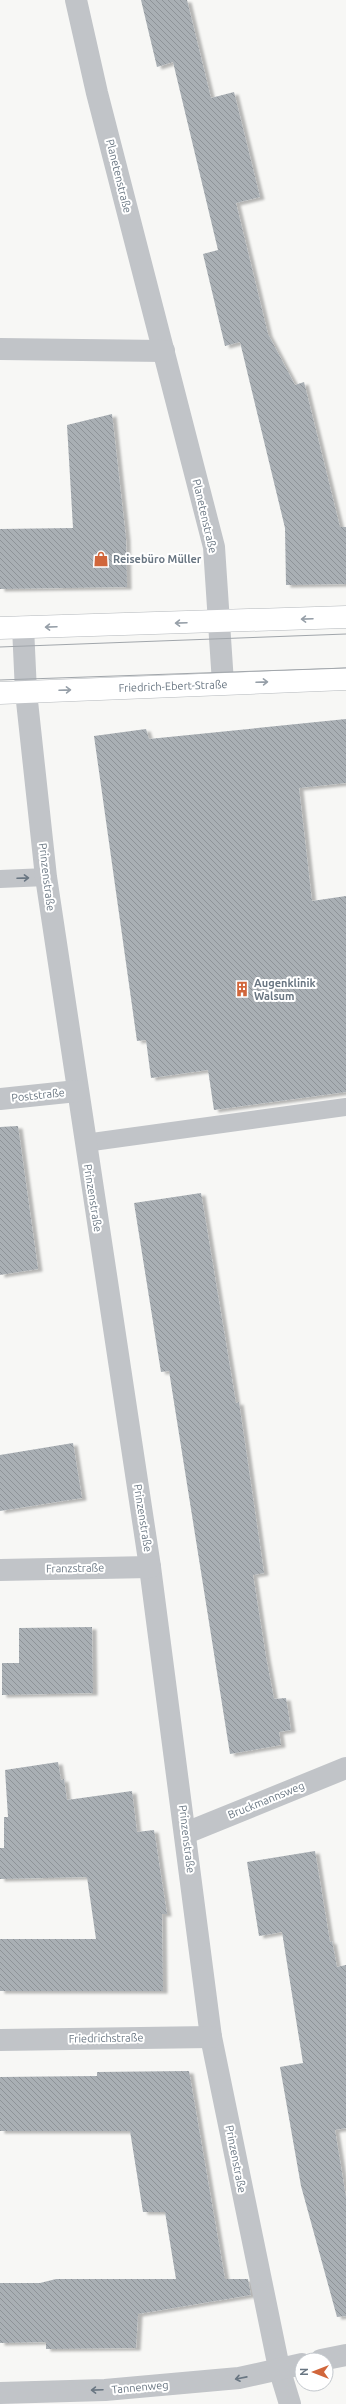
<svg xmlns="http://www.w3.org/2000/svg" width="346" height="2404" viewBox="0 0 346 2404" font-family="Ubuntu,sans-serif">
<defs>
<pattern id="building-back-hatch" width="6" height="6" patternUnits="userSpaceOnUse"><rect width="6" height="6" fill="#a9afb4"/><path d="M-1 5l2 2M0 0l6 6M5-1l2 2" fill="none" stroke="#8e9398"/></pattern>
<filter id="shadow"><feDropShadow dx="4.5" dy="2.5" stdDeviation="1" flood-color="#0004"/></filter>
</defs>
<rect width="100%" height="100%" fill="#f7f7f5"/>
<g fill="url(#building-back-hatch)" filter="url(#shadow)">
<path d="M 141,0 L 187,0 L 211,98 L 234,92 L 260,197 L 236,203 L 268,334 L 295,385 L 304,382 L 340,527 L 346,527 L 346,584 L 286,585 L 285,528 L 240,342 L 225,346 L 203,254 L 218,250 L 173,62 L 157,67 Z"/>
<path d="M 112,414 L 126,538 L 127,587 L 0,589 L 0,529 L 73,528 L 67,425 Z"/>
<path d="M 346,719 L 346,783 L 299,788 L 312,901 L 346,896 L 346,1092 L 214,1110 L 208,1070 L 151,1078 L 146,1040 L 137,1041 L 94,736 L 146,729 L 149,739 Z"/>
<path d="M 18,1126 L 38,1269 L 0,1275 L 0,1127 Z"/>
<path d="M 201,1193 L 236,1403 L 239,1402 L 264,1573 L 253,1575 L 266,1657 L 274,1699 L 286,1698 L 291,1730 L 279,1732 L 281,1745 L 230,1754 L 169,1371 L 161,1372 L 134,1203 Z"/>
<path d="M 73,1443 L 82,1498 L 0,1511 L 0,1455 Z"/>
<path d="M 92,1627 L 93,1693 L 2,1695 L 2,1663 L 19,1663 L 19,1628 Z"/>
<path d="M 58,1762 L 61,1780 L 64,1779 L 67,1800 L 132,1791 L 137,1832 L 154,1830 L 167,1914 L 162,1914 L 163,1991 L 0,1991 L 0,1939 L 96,1939 L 87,1877 L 0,1879 L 0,1848 L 4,1848 L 4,1817 L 8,1817 L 5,1770 Z"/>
<path d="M 315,1851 L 330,1942 L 332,1941 L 337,1967 L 346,1965 L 346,2128 L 335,2130 L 346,2197 L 346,2316 L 337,2317 L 301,2186 L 280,2067 L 303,2063 L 282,1932 L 259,1936 L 247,1862 Z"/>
<path d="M 189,2071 L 225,2279 L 248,2279 L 251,2295 L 138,2314 L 136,2348 L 46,2349 L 46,2342 L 0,2343 L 0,2283 L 40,2283 L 56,2279 L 176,2279 L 165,2212 L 143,2212 L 130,2131 L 0,2131 L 0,2077 L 97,2076 L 97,2072 Z"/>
</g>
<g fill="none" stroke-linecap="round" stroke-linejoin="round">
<g stroke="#b4b8bc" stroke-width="23">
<g id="secondary">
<path d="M 0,628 L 346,617"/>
<path d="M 0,693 L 346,679"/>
</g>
</g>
<g stroke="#c1c4c8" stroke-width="18">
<path d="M 0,879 L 46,877"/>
<path d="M 85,1143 L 346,1107"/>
</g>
<g stroke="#c1c4c8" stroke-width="22">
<path d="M 76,0 L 97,93 L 214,547 L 223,683"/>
<path d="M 0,349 L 164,351"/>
<path d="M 23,627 L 26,692 L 46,877 L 150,1567 L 211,2037 L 279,2368 L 290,2404"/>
<path d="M 0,1099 L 77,1091"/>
<path d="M 0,1570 L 150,1567"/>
<path d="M 186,1833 L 346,1768"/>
<path d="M 0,2040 L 211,2037"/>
<path d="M 321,2360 L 346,2355"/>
<path d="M 0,2393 L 105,2390 L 239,2378 L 302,2364"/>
</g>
<use href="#secondary" stroke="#fff" stroke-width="22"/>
<g stroke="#a1a6ab" stroke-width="1">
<path d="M 0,647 L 346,634"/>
<path d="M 0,680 L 346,668"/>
</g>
</g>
<defs><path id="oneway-shaft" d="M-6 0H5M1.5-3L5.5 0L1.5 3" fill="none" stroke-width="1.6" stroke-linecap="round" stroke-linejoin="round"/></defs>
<g stroke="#969fa8">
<use href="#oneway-shaft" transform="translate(307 619) rotate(178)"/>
<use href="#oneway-shaft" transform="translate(181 623) rotate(178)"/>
<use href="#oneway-shaft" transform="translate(51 627) rotate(178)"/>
<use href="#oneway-shaft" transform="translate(262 682) rotate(-2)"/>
<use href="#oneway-shaft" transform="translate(65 690) rotate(-2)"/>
</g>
<g stroke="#697682">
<use href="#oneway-shaft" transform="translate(23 878) rotate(-2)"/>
<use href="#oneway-shaft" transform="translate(241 2378) rotate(169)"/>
<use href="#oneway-shaft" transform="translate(97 2390) rotate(178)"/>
</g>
<defs>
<g id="shop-bare" transform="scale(1.2)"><path d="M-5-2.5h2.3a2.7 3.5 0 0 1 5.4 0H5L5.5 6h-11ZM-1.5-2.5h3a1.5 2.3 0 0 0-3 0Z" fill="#d1663b" stroke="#fff" stroke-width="2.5" paint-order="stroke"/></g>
<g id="building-bare" transform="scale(1.2)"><path d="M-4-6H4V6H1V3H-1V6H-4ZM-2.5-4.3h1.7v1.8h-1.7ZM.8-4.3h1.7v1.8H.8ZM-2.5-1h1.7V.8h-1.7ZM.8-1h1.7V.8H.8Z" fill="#d1663b" stroke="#fff" stroke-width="2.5" paint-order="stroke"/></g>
</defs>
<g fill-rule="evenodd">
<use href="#shop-bare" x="101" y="559"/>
<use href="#building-bare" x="242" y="989"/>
</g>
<g text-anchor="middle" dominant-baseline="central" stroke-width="4" stroke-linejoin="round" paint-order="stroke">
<g font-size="11" fill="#697682" stroke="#fff">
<text transform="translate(119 176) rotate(76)">Planetenstraße</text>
<text transform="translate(205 516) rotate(77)">Planetenstraße</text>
<text transform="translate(173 686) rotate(-2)">Friedrich-Ebert-Straße</text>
<text transform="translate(47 877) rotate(83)">Prinzenstraße</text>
<text transform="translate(38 1095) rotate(-6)">Poststraße</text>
<text transform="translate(93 1198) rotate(81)">Prinzenstraße</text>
<text transform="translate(143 1518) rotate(81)">Prinzenstraße</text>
<text transform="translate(75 1568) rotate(-1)">Franzstraße</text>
<text transform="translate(266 1800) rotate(-22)">Bruckmannsweg</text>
<text transform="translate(187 1839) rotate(83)">Prinzenstraße</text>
<text transform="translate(106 2038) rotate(-1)">Friedrichstraße</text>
<text transform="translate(236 2159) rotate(79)">Prinzenstraße</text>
<text transform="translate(140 2387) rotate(-5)">Tannenweg</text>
</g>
<g font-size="11" font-weight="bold" fill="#697682" stroke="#fff" text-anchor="start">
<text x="113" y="559">Reisebüro Müller</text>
<text x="254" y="983">Augenklinik<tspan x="254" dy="13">Walsum</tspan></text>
</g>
</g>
<g transform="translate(314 2372) rotate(270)"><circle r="19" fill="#ffffff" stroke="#c3c8cd"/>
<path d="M0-3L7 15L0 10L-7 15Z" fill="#d1663b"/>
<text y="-6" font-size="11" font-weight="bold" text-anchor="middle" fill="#697682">N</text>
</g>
</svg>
